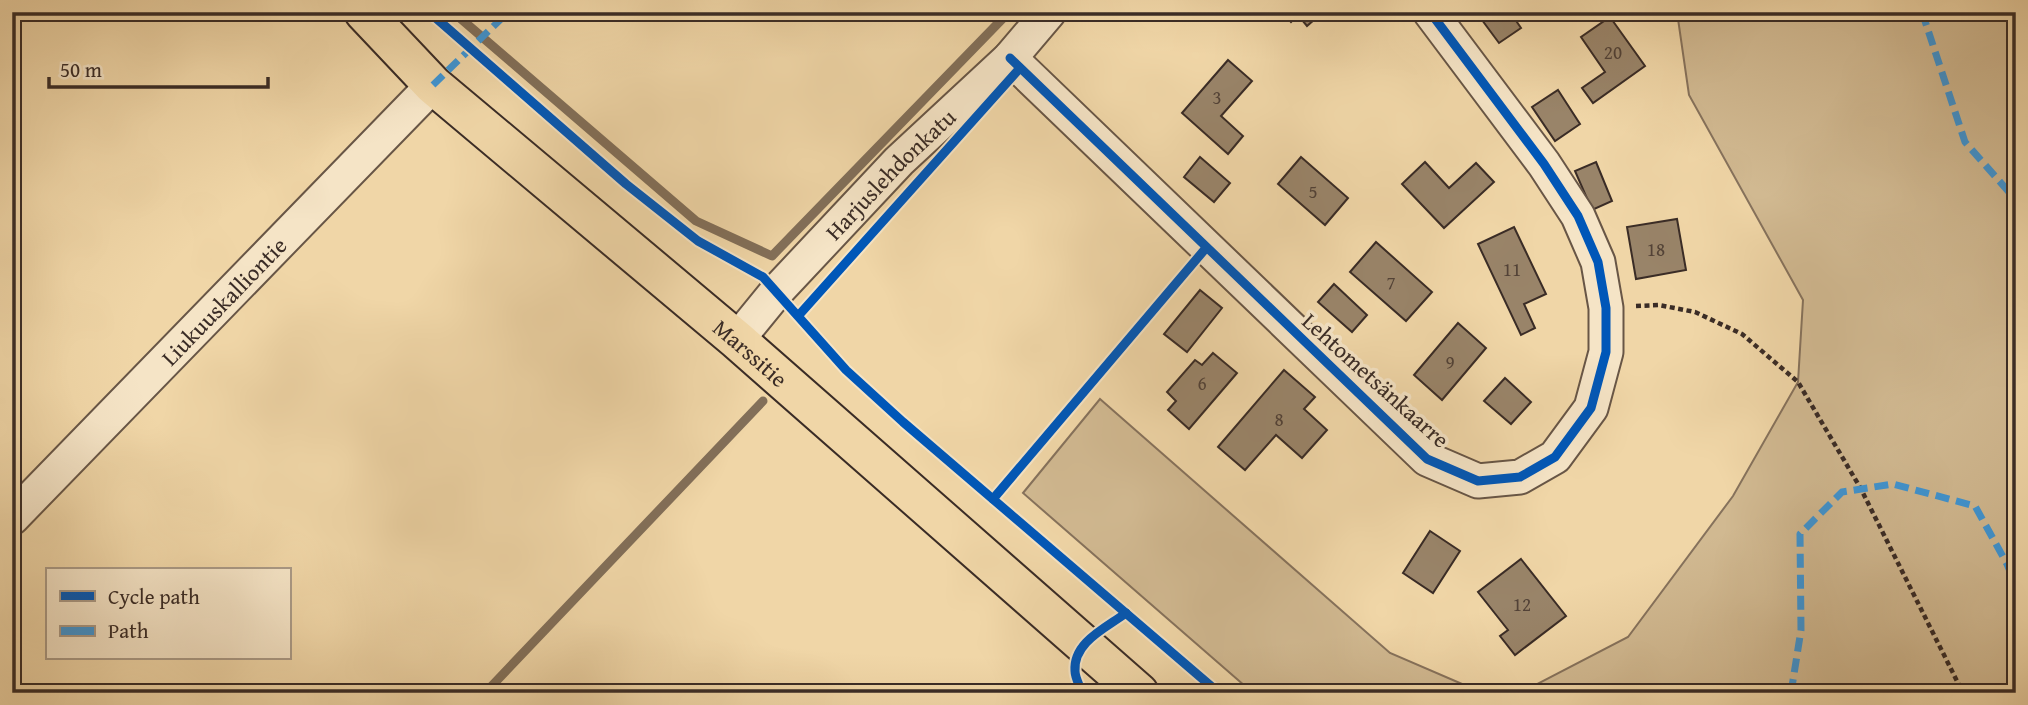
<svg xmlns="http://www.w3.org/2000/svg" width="2028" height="705" viewBox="0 0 2028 705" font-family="'Gentium Book Plus',serif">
<rect width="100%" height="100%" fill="#f0d6a7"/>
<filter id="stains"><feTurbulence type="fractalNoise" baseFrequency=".00286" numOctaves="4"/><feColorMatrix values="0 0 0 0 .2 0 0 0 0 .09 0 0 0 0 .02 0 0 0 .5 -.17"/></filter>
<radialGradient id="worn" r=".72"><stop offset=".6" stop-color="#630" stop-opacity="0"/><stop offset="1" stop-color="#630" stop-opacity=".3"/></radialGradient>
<g fill="#d1b991" stroke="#86725c" stroke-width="2">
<path d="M 1677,12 L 2016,12 L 2016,693 L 1520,693 L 1628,637 L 1733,496 L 1798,382 L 1803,300 L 1689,95 Z"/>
<path d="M 1100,399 L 1390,653 L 1483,693 L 1253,693 L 1023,493 Z"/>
</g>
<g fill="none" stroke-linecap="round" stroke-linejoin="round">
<g stroke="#826f59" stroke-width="9">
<path d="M 453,12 L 696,221 L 772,256 L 1009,12"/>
<path d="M 485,693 L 763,401"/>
</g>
</g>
<g fill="#998469" stroke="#3a2c26" stroke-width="2">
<path d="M 1282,12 L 1323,12 L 1307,26 L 1298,15 L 1291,22 Z"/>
<path d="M 1493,12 L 1510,12 L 1521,28 L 1499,43 L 1482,20 Z"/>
<path d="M 1610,17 L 1645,66 L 1593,103 L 1582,88 L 1605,72 L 1581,37 Z"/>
<path d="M 1228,60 L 1252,81 L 1221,116 L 1243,136 L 1228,154 L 1182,113 Z"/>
<path d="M 1558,90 L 1580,124 L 1555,141 L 1532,107 Z"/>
<path d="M 1200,157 L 1230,183 L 1214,202 L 1184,177 Z"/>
<path d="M 1301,157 L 1348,198 L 1325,225 L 1278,184 Z"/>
<path d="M 1425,162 L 1449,188 L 1476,163 L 1494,182 L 1444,228 L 1402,184 Z"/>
<path d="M 1596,162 L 1612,201 L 1592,210 L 1575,171 Z"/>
<path d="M 1677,219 L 1686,270 L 1636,279 L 1627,227 Z"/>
<path d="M 1514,227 L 1546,294 L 1524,304 L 1535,328 L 1521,335 L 1478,244 Z"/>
<path d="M 1376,242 L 1432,292 L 1406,321 L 1350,272 Z"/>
<path d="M 1334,284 L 1367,315 L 1352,332 L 1318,302 Z"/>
<path d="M 1200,290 L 1222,308 L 1187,352 L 1164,334 Z"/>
<path d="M 1458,323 L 1486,348 L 1442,400 L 1414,375 Z"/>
<path d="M 1213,353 L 1237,373 L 1189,429 L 1168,410 L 1176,401 L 1167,392 L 1195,360 L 1202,365 Z"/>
<path d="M 1284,370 L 1315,397 L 1304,409 L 1327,430 L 1302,458 L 1276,435 L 1245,470 L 1218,447 Z"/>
<path d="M 1505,378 L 1531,402 L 1511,424 L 1484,401 Z"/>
<path d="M 1430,531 L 1460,551 L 1433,593 L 1403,573 Z"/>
<path d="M 1521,559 L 1566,616 L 1515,655 L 1500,636 L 1508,630 L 1478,592 Z"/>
</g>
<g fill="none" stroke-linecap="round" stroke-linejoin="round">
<g stroke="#685646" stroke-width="37">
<g id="minor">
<path d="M 1010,58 L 1427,459 L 1478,481 L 1520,477 L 1555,457 L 1591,408 L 1606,352 L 1606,308 L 1598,262 L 1578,216 L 1544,164 L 1430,12"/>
<path id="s1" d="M 737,340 L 777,291 L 899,161 L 1010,58 L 1049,12"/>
<path id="s2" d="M 12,518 L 433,85"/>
</g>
</g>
<g stroke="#3a2c26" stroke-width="42">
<g id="major">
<path id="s3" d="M 364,12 L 433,85 L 737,340 L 1139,693"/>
</g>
</g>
<path stroke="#3a2c26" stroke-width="4.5" stroke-dasharray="5 3.5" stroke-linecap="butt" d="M 1636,306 L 1659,305 L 1695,312 L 1742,334 L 1798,382 L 1861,489 L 1963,693"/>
<use href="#minor" stroke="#f5e4c6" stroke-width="33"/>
<use href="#major" stroke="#f0d6a7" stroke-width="38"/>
<g stroke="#3e96d6" stroke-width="7" stroke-dasharray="14 7" stroke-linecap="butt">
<path d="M 1922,12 L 1965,142 L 2016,200"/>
<path d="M 433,85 L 504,16"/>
<path d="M 1791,693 L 1801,630 L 1800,534 L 1842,492 L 1893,484 L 1975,506 L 2007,564 L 2016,586"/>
</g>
<g stroke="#f5e4c6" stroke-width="13">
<g id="cycleway">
<path d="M 429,12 L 626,184 L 698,241 L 763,277 L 846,370 L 903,422 L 1219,693"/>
<path d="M 1010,58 L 1427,459 L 1478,481 L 1520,477 L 1555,457 L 1591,408 L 1606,352 L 1606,308 L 1598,262 L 1578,216 L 1544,164 L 1430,12"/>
<path d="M 799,315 L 1020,68"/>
<path d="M 993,499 L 1206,248"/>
<path d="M 1082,693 C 1080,686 1075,678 1075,671 C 1073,642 1106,628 1126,613"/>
</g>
</g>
<use href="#cycleway" stroke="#0057b8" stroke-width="9"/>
</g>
<g text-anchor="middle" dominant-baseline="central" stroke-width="7" stroke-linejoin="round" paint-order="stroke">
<g font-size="19" fill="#524237">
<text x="1613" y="52">20</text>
<text x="1217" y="97">3</text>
<text x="1313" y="191">5</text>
<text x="1656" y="249">18</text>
<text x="1512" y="269">11</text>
<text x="1391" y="282">7</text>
<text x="1450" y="362">9</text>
<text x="1202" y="383">6</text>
<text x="1279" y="419">8</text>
<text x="1522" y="604">12</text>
</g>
<g font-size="23" fill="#3a2c26" stroke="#f5e4c6">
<text stroke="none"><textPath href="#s1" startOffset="226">Harjuslehdonkatu</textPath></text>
<text stroke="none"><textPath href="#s2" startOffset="303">Liukuuskalliontie</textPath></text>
<text stroke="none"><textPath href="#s3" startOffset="516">Marssitie</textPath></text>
<text transform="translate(1376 380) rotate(42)">Lehtometsänkaarre</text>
</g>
</g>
<rect width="2028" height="705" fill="none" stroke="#f0d6a7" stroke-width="42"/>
<rect x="14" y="14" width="2000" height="677" fill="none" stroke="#3a2c26" stroke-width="3.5"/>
<rect x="21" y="21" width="1986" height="663" fill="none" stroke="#3a2c26" stroke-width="2"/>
<rect x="46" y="568" width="245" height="91" fill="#f5e4c6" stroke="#aa9a86" stroke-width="2"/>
<rect x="60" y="591" width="35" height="10" fill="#0057b8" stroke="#aa9a86" stroke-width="2"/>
<text x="108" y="604" font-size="21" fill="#3a2c26">Cycle path</text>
<rect x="60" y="626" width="35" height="10" fill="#3e96d6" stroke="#aa9a86" stroke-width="2"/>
<text x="108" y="638" font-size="21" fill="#3a2c26">Path</text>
<path d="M49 77v10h219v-10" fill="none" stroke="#3a2c26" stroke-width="3.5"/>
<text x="60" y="77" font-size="21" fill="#3a2c26" stroke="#f5e4c6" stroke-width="5" paint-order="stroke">50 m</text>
<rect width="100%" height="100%" filter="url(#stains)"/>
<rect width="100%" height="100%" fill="url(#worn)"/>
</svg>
